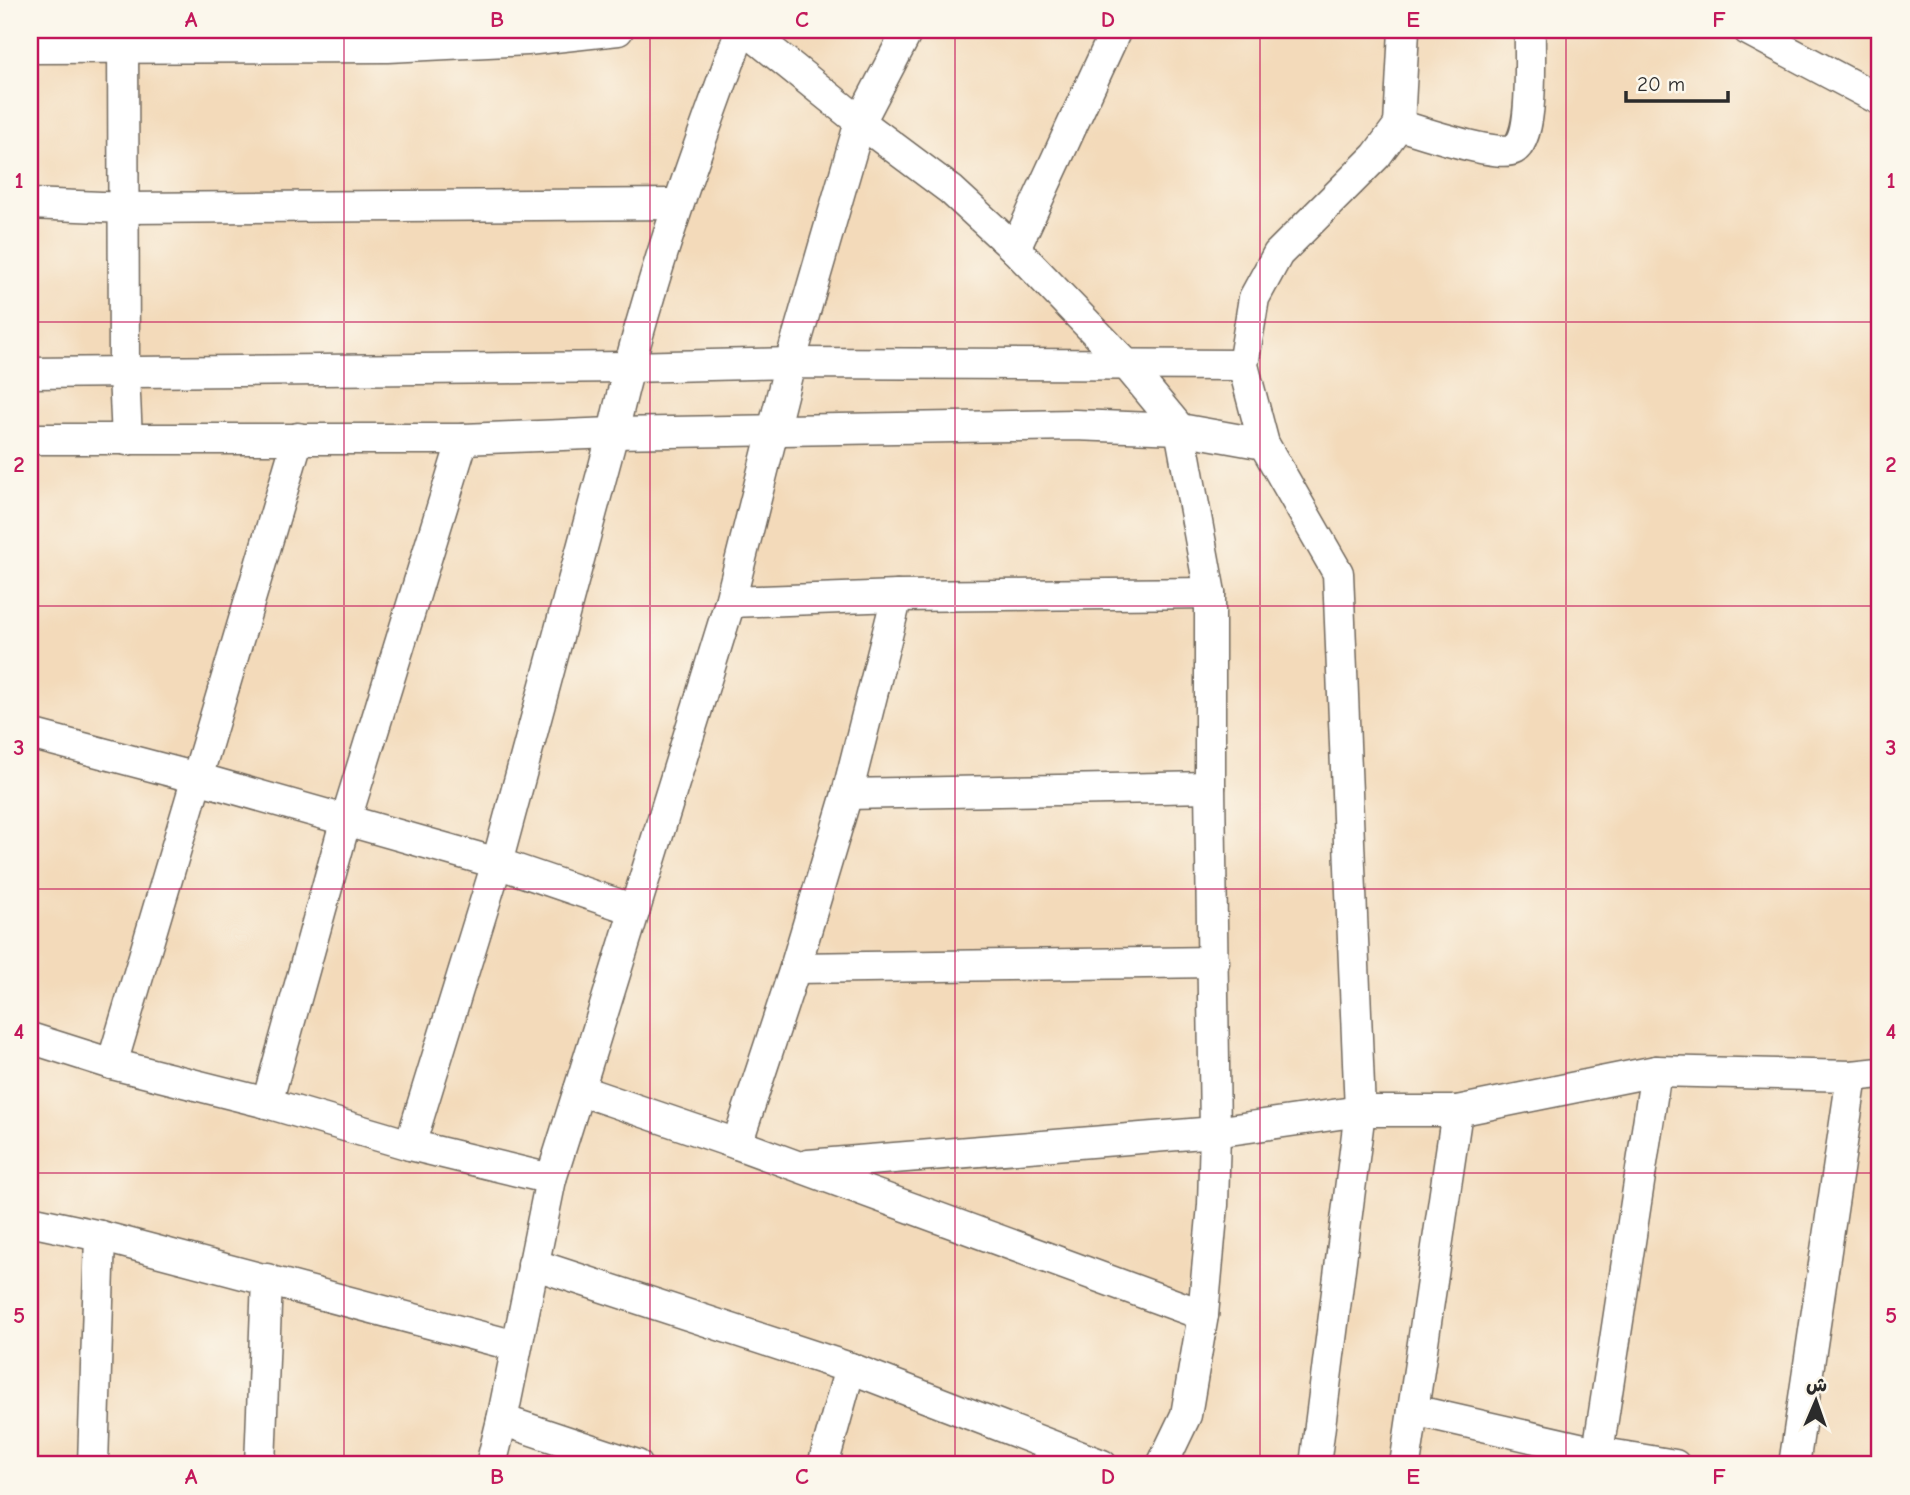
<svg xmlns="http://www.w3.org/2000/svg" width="1910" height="1495" viewBox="0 0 1910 1495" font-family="'Comic Neue','Playpen Sans Arabic',sans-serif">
<rect width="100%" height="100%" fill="#fbf7ec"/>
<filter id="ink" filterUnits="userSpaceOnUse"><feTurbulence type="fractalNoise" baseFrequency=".0143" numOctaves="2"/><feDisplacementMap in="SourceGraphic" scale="14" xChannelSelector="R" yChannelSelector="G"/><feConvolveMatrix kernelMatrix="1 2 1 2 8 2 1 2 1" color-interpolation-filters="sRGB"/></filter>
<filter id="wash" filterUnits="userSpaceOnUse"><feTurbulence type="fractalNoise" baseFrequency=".00686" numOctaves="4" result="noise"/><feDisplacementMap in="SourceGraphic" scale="28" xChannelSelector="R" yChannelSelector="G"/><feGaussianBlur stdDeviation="1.57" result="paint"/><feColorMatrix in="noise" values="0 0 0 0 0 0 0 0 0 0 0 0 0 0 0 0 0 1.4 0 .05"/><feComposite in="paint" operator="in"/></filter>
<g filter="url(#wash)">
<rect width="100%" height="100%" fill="#f3daba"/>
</g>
<g filter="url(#ink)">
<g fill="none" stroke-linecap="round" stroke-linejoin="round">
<g stroke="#71685d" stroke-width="33">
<g id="minor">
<path d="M 746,30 L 860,122 L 951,190 L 1015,249 L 1127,365 L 1180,429 L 1210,593 L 1210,787 L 1215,1132 L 1213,1205 L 1203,1315 L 1186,1415 L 1162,1465"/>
<path d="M 908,30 L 860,122 L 790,363 L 730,602 L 579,1090 L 737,1144 L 1203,1315"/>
<path d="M 1748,30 L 1880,100"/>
<path d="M 123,31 L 124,374 L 127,440"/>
<path d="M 30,48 L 388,47 L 527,40 L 618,30"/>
<path d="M 1399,125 L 1404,30"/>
<path d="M 30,204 L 125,208 L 677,204"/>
<path d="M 1015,249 L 1116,30"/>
<path d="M 30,373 L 628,367 L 790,363 L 1243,365"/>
<path d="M 30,439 L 463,439 L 613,433 L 1074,425 L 1180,429 L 1264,444"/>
<path d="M 730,602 L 897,596 L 1210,593"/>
<path d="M 30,734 L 197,778 L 497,863 L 635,910"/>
<path d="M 847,794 L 1210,787"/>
<path d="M 795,968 L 1214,962"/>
<path d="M 30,1038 L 112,1064 L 267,1103 L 410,1145 L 551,1179"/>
<path d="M 112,1064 L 298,438"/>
<path d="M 267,1103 L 346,819 L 463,439"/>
<path d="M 737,1144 L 795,968 L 847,794 L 897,596"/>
<path d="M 410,1145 L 497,863 L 613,433 C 644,295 692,162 741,30"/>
<path d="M 808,1165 L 1215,1132 L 1360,1111 L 1457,1111 L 1656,1071 L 1852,1076 L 1880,1073"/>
<path d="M 30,1221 L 100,1236 L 516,1346"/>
<path d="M 533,1264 L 850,1368 L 1102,1465"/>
<path d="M 1413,1410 L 1597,1452 L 1675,1465"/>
<path d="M 502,1420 L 637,1465"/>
<path d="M 93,1465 L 100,1236"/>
<path d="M 260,1465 L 267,1279"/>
<path d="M 491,1465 L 502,1420 L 551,1179 L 579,1090"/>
<path d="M 823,1465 L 850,1368"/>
<path d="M 1315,1465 L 1360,1111 L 1338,573 L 1264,444 L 1243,365 L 1254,298 L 1278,254 L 1376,156 L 1399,125 C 1419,131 1498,158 1514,149 C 1535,137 1529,54 1530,30"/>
<path d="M 1405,1465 L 1457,1111"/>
<path d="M 1596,1465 L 1656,1071"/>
<path d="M 1794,1465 L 1852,1076"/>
</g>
</g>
<use href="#minor" stroke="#fff" stroke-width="30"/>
</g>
</g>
<path fill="none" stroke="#c2185b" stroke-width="2" stroke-opacity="0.55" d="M 344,30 L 344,1465M 650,30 L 650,1465M 955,30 L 955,1465M 1260,30 L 1260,1465M 1566,30 L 1566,1465M 30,322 L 1880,322M 30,606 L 1880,606M 30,889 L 1880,889M 30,1173 L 1880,1173"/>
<rect width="1910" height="1495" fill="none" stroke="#fbf7ec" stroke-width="77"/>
<g transform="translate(1816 1401) rotate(2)" stroke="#fbf7ec" stroke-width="5" paint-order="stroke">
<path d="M0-5L12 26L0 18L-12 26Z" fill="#2b2b2b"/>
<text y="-10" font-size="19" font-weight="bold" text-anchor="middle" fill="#2b2b2b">ش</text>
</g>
<path d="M1626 91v10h102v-10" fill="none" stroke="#2b2b2b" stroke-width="3.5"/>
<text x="1637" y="91" font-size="21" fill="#2b2b2b" stroke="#fbf7ec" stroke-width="5" paint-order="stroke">20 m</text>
<rect x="38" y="38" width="1833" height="1418" fill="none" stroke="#c2185b" stroke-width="2.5"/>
<g font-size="23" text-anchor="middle" font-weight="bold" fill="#c2185b">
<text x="191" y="27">A</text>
<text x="497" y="27">B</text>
<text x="802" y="27">C</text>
<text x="1108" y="27">D</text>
<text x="1413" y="27">E</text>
<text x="1719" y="27">F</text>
<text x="19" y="188">1</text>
<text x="1891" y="188">1</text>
<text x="19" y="472">2</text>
<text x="1891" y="472">2</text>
<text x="19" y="755">3</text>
<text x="1891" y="755">3</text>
<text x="19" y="1039">4</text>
<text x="1891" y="1039">4</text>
<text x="19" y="1323">5</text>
<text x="1891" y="1323">5</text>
<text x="191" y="1484">A</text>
<text x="497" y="1484">B</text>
<text x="802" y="1484">C</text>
<text x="1108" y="1484">D</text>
<text x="1413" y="1484">E</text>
<text x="1719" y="1484">F</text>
</g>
</svg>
